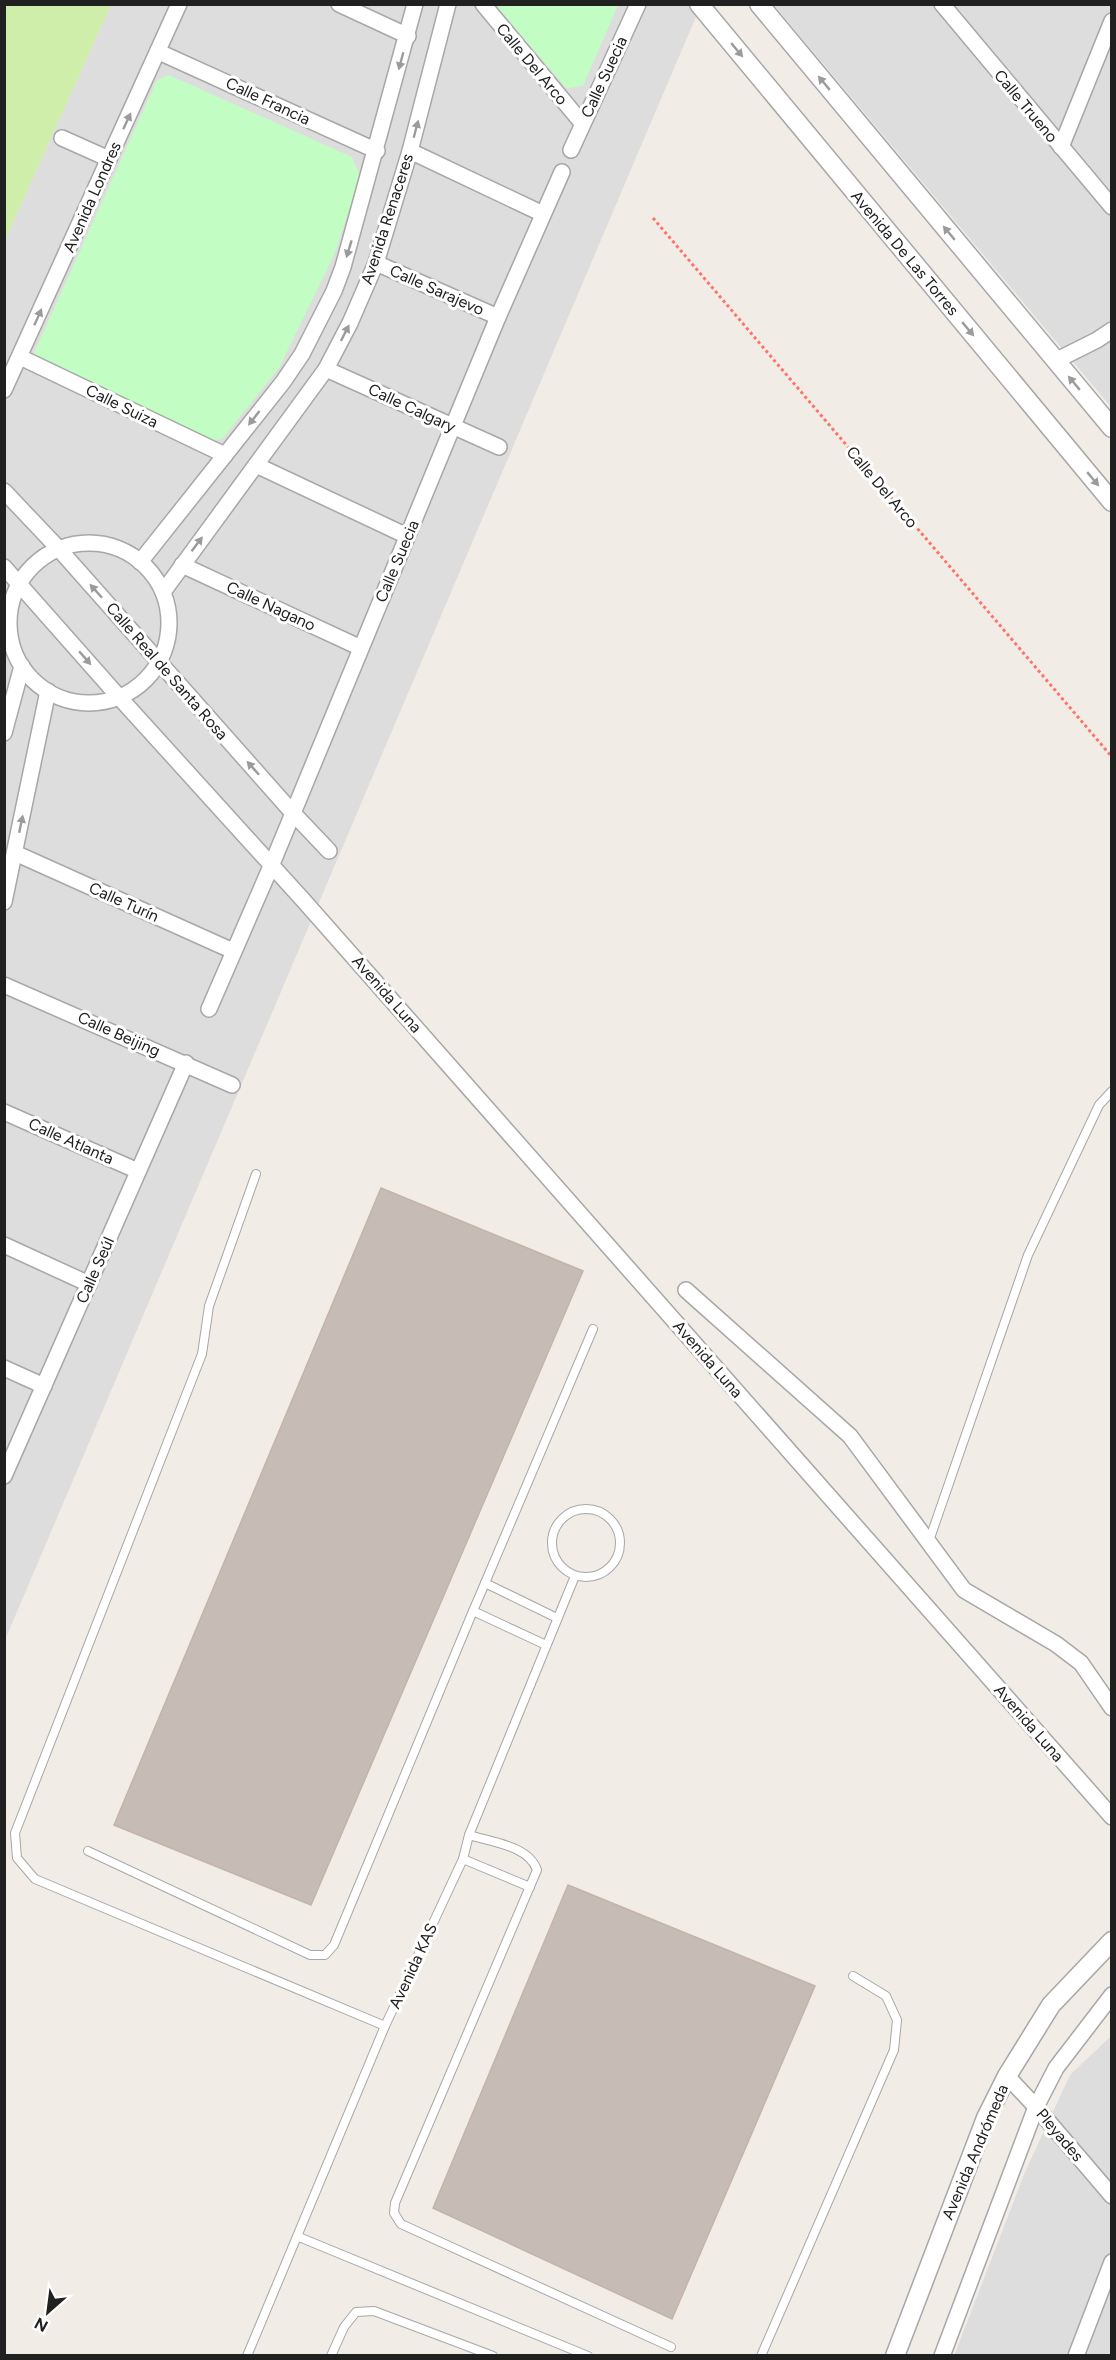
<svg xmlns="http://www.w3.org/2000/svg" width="1116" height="2360" viewBox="0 0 1116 2360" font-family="Figtree,sans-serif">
<rect width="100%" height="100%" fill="#f1ede6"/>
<g fill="#dedddd">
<path d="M 111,5 L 701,5 L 5,1640 L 5,240 Z"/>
<path d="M 774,5 L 1111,5 L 1111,407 Z"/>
<path d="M 1111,2036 L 1111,2355 L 954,2356 L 1025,2172 L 1070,2075 Z"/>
</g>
<path fill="#ceeeaa" d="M 5,4 L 111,5 L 5,240 L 4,5 Z"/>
<g fill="#c2fdc4">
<path d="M 496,5 L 618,5 L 583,86 L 566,88 Z"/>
<path d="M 169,75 L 352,157 L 360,176 L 335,253 L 279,368 L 222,439 L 207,441 L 43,364 L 34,353 L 157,80 Z"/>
</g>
<g fill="#c6bcb5" stroke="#c4b3a8" stroke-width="1.5">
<path d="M 381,1188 L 583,1271 L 311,1905 L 114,1825 Z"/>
<path d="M 568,1885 L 815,1986 L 672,2319 L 433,2208 Z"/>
</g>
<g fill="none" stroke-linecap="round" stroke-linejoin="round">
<g stroke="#a7a7a7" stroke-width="10">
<g id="service">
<path d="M 256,1174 L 209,1306 L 202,1354 L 15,1833 L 17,1858 L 35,1879 L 385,2026"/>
<circle cx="586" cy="1543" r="34"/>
<path d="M 929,1541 L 1028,1255 L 1099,1105 L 1112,1091"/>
<path d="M 485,1583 L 593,1329"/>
<path d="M 473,1611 L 485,1583 L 557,1618"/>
<path d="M 469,1835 C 492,1842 529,1846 537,1870 L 395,2203 L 394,2213 L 401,2224 L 671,2347"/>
<path d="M 88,1851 L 310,1955 L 325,1955 L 334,1945 L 473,1611 L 546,1645"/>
<path d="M 463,1859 L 530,1887"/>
<path d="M 299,2237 L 588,2356"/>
<path d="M 247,2356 L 385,2026 L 463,1859 L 469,1835 L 575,1576"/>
<path d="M 331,2356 L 344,2327 L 356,2312 L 374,2311 L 493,2356"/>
<path d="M 761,2356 L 894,2050 L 897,2020 L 886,1996 L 853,1976"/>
</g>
</g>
<g stroke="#a7a7a7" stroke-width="18">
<g id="minor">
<path d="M 339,4 L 408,36"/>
<path d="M 483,4 L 582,123"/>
<path d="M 942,4 L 1112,207"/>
<path d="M 159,52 L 377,151"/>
<path d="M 62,138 L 109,159"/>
<path d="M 1061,147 L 1112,21"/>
<path d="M 571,150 L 638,4"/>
<path d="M 410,151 L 543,214"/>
<path d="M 376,263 L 498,317"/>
<path d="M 20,357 L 225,455"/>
<path d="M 1055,361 L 1097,340 L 1112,330"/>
<path d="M 326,369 L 499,447"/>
<path d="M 4,390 L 179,4"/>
<path d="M 256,465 L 407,536"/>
<path d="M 4,491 L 59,549 L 292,812 L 329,851"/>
<circle cx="89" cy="623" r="80"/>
<path d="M 140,562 L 283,382 L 302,354 L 334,291 L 343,267 L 415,4"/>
<path d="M 182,565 L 361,648"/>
<path d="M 4,567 L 119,697 L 304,901 L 1112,1817"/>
<path d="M 163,592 L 326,369 L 350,323 L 376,263 L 410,151 L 448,4"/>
<path d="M 4,733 L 22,666"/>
<path d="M 15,853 L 233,951"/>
<path d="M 4,902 L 48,691"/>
<path d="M 4,985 L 232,1085"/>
<path d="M 209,1009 L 272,864 L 498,317 L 562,172"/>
<path d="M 4,1112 L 138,1171"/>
<path d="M 4,1245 L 89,1284"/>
<path d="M 686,1290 L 850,1436 L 964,1590 L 1056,1644 L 1081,1663 L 1112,1708"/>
<path d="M 4,1368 L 44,1386"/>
<path d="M 4,1476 L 186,1063"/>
<path d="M 1007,2076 L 1036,2107 L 1112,2196"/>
<path d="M 942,2356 L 1036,2107 L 1056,2068 L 1112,1995"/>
<path d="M 1076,2356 L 1112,2262"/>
</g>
</g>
<g stroke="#a7a7a7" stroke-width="21">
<g id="tertiary">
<path d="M 699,4 L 1112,502"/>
<path d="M 759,4 L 1112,428"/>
<path d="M 895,2356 L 986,2118 L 1007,2076 L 1051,2005 L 1112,1941"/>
</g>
</g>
<path stroke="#ff7369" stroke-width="3" stroke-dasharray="3 3" stroke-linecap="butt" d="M 653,218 L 1112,757"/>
<use href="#service" stroke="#fff" stroke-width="8"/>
<use href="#minor" stroke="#fff" stroke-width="15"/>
<use href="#tertiary" stroke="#fff" stroke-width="18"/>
</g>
<defs><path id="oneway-solid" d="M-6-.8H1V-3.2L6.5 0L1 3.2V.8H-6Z" transform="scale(1.5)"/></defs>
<g fill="#9b9b9b">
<use href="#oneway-solid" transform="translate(737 50) rotate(50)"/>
<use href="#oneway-solid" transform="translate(401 61) rotate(105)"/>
<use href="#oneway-solid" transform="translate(824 83) rotate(-130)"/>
<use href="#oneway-solid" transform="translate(127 121) rotate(-65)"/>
<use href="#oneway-solid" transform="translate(416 129) rotate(-75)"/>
<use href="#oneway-solid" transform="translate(949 233) rotate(-130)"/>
<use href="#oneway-solid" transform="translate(349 249) rotate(107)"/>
<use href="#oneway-solid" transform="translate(38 317) rotate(-66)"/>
<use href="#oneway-solid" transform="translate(968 329) rotate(50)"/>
<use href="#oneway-solid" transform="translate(345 333) rotate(-63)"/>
<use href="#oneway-solid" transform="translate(1074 383) rotate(-130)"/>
<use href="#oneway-solid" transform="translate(254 418) rotate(128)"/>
<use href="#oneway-solid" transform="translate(1093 479) rotate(50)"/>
<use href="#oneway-solid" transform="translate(197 544) rotate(-53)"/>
<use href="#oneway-solid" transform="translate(96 591) rotate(-132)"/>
<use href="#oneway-solid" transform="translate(85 658) rotate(49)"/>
<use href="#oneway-solid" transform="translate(253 768) rotate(-132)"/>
<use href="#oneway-solid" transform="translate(21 824) rotate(-78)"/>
</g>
<g text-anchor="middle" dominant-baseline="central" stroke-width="6" stroke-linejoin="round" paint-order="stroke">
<g font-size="16" fill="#202020" stroke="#fff">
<text transform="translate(532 64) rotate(50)">Calle Del Arco</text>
<text transform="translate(604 77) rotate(-65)">Calle Suecia</text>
<text transform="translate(268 101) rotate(25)">Calle Francia</text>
<text transform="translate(1026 106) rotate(50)">Calle Trueno</text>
<text transform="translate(92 197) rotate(-66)">Avenida Londres</text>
<text transform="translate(387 219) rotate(-72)">Avenida Renaceres</text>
<text transform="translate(905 253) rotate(50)">Avenida De Las Torres</text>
<text transform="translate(437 290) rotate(24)">Calle Sarajevo</text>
<text transform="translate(122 406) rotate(26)">Calle Suiza</text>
<text transform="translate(412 408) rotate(25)">Calle Calgary</text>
<text transform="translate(882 487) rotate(50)">Calle Del Arco</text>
<text transform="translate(397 561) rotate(-67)">Calle Suecia</text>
<text transform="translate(271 606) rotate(25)">Calle Nagano</text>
<text transform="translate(167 671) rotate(49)">Calle Real de Santa Rosa</text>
<text transform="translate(124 902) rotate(24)">Calle Turín</text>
<text transform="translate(387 994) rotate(49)">Avenida Luna</text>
<text transform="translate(119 1034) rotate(24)">Calle Beijing</text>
<text transform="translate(71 1141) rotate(24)">Calle Atlanta</text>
<text transform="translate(95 1270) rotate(-66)">Calle Seúl</text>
<text transform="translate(708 1359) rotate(49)">Avenida Luna</text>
<text transform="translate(1029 1723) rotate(49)">Avenida Luna</text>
<text transform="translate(413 1966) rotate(-65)">Avenida KAS</text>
<text transform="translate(1060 2135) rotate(50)">Pleyades</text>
<text transform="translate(975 2152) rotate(-67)">Avenida Andrómeda</text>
</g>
</g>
<rect width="1116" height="2360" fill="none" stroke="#202020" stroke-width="12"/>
<g transform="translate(48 2312) rotate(208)" stroke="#ffffff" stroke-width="4.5" paint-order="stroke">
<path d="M0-4.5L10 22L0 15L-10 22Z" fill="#202020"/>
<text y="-9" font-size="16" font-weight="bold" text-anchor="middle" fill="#202020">N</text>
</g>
</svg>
